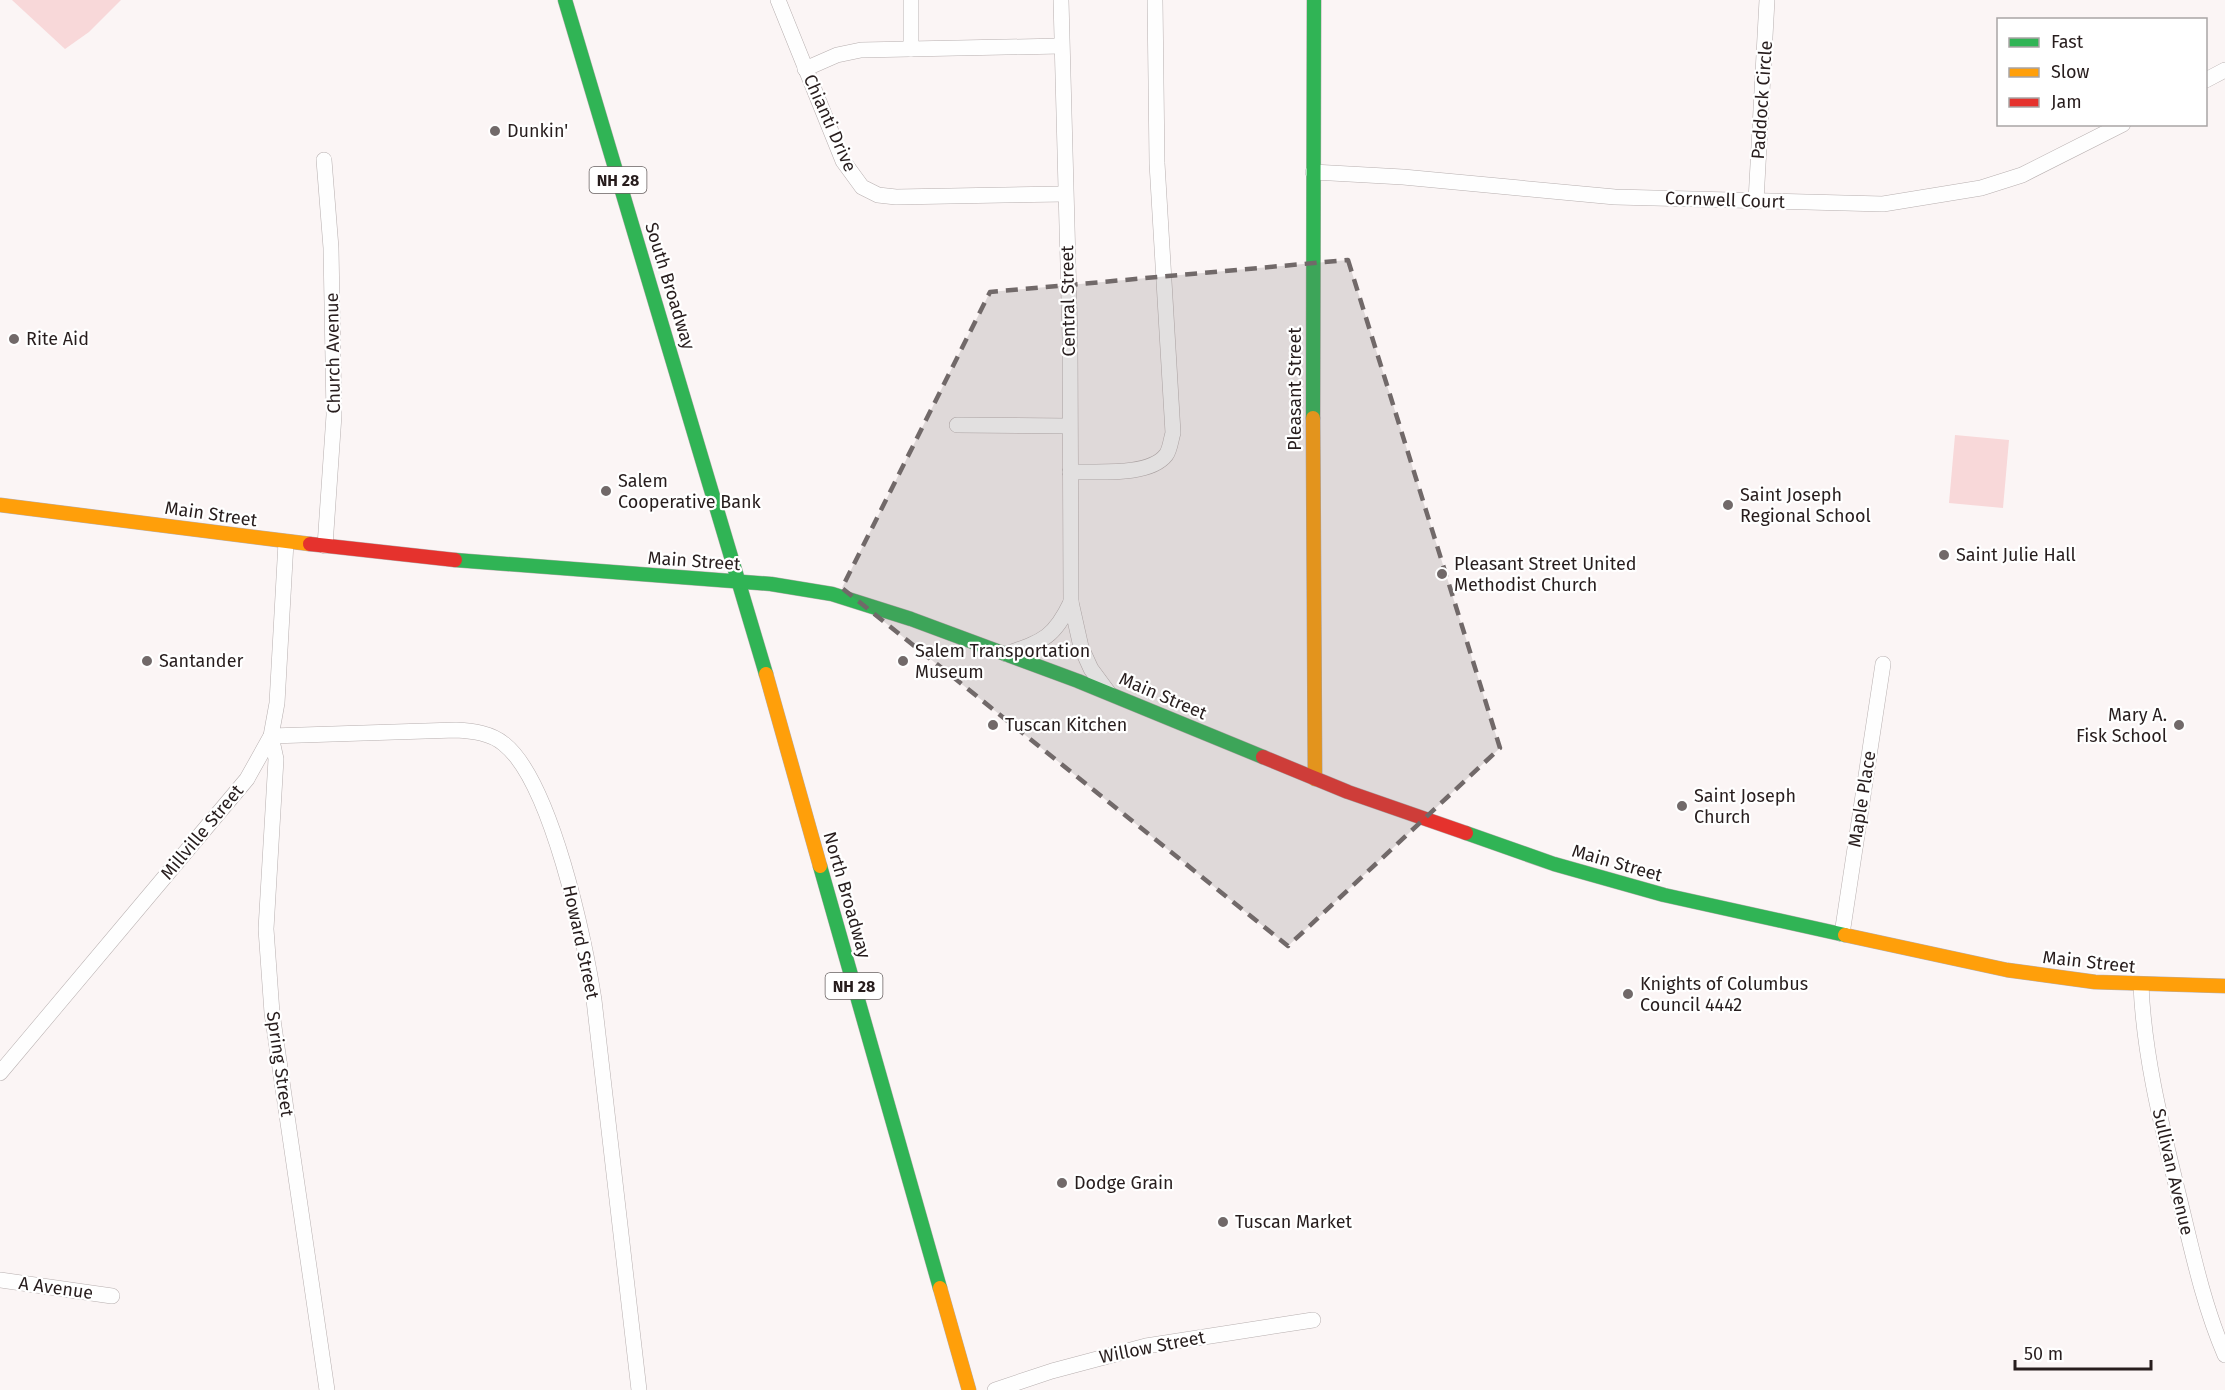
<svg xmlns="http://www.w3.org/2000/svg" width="2225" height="1390" viewBox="0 0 2225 1390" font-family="'Fira Sans',sans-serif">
<rect width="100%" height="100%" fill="#fbf5f5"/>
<g fill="#f8d8d9">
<path d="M 12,0 L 121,0 L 89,32 L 65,49 Z"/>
<path d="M 1955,435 L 2009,440 L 2003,508 L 1949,503 Z"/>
</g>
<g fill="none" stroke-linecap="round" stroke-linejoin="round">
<g stroke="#b7afaf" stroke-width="16">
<g id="street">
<path d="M 778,0 L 843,161 L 862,187 L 878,195 L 896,197 L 1065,194"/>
<path d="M 911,0 L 911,49"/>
<path d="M 1061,0 L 1070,339 L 1071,602 L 1081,647 L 1091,669 L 1108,692"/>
<path d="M 805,69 L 837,55 L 861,50 L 1061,46"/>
<path d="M 2206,80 L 2225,70"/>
<path d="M 324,160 L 331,248 L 334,415 L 325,546"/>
<path d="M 1313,172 L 1403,177 L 1615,197 L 1883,204 L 1981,188 L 2022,175 L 2123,124"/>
<path d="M 1756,201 L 1767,0"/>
<path d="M 957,425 L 1069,426"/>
<path d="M 1070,472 C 1095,471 1149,477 1166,455 C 1170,450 1171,439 1173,433 L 1157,163 L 1155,0"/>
<path d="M 1006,654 C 1043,641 1054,638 1071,602"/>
<path d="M 1842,934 L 1883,664"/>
<path d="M 2141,985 C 2144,1057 2162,1127 2179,1197 C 2192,1250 2203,1304 2225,1355"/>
<path d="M 0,1073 L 247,779 L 271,736 L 277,703 L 286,542"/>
<path d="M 0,1280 L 112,1296"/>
<path d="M 327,1390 L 272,1013 L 266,929 L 276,759 L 271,736 L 456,730 C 473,731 491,733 504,744 C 551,781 585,940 594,1000 L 639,1390"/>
<path d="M 995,1390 L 1052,1371 L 1146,1346 L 1313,1320"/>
</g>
</g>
<g stroke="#b7afaf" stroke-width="15">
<g id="fast">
<path d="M 565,0 L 766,674"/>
<path d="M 1313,418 L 1314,0"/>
<path d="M 455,560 L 771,584 L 832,594 L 911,619 L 1078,681 L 1263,757"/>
<path d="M 1466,833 L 1554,864 L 1664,895 L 1845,935"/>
<path d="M 820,866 L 940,1288"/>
</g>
</g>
<g stroke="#b7afaf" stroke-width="15">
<g id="slow">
<path d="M 1313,418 L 1315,779"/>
<path d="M 0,505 L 310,544"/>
<path d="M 766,674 L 820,866"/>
<path d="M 1845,935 L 2007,970 L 2095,982 L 2225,986"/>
<path d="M 940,1288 L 969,1390"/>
</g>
</g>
<g stroke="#b7afaf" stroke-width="15">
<g id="jam">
<path d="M 310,544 L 455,560"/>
<path d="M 1263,757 L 1348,792 L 1466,833"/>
</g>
</g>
<use href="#street" stroke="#fefefe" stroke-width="15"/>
<use href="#fast" stroke="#30b455" stroke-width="14"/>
<use href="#slow" stroke="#ff9f0a" stroke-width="14"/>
<use href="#jam" stroke="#e5322d" stroke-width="14"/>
</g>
<path fill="#716969" fill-opacity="0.2" stroke="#716969" stroke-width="4.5" stroke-dasharray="12 8" stroke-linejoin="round" d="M 1348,260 L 1500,748 L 1288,946 L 842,588 L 990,292 Z"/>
<g fill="#716969" stroke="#fff" stroke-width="2">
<circle cx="495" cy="131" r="6"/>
<circle cx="14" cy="339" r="6"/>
<circle cx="606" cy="491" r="6"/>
<circle cx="1728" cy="505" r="6"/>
<circle cx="1944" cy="555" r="6"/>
<circle cx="1442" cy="574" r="6"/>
<circle cx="147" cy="661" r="6"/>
<circle cx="903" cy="661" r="6"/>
<circle cx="993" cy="725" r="6"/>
<circle cx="2179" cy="725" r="6"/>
<circle cx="1682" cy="806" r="6"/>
<circle cx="1628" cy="994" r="6"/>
<circle cx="1062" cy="1183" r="6"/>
<circle cx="1223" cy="1222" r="6"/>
</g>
<g text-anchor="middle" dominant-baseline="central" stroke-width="4.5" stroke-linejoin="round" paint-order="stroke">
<g fill="#fff" stroke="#686161" stroke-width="1.5">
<rect x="589.5" y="167" width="57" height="26" rx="4.5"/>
<rect x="825.5" y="973" width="57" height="26" rx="4.5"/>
</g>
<g font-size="16" font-weight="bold" fill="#271d1d">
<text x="618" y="180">NH 28</text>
<text x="854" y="986">NH 28</text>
</g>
<g font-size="18" fill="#271d1d" stroke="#fff">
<text transform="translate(1762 100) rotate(-86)">Paddock Circle</text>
<text transform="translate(830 123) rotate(66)">Chianti Drive</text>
<text transform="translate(1725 200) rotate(2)">Cornwell Court</text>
<text transform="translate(670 286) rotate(73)">South Broadway</text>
<text transform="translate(1068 301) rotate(-91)">Central Street</text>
<text transform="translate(333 353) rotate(-91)">Church Avenue</text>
<text transform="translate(1295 389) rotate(-90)">Pleasant Street</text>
<text transform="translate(211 514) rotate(8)">Main Street</text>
<text transform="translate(694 561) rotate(4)">Main Street</text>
<text transform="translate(1163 696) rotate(23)">Main Street</text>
<text transform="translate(1862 799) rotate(-81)">Maple Place</text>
<text transform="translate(202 832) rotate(-50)">Millville Street</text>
<text transform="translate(1617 863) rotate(16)">Main Street</text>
<text transform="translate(847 895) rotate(74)">North Broadway</text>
<text transform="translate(581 942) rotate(78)">Howard Street</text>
<text transform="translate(2089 962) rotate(6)">Main Street</text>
<text transform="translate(280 1064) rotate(82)">Spring Street</text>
<text transform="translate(2173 1172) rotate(77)">Sullivan Avenue</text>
<text transform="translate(56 1288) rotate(8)">A Avenue</text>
<text transform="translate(1152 1347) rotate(-11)">Willow Street</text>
</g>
<g font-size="18" fill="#271d1d" stroke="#fff" text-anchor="start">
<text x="507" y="131">Dunkin'</text>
<text x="26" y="339">Rite Aid</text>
<text x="618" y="481">Salem<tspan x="618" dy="21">Cooperative Bank</tspan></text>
<text x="1740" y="495">Saint Joseph<tspan x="1740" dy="21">Regional School</tspan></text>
<text x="1956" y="555">Saint Julie Hall</text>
<text x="1454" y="564">Pleasant Street United<tspan x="1454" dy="21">Methodist Church</tspan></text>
<text x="915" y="651">Salem Transportation<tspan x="915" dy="21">Museum</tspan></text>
<text x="159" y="661">Santander</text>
<text x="2167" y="715" text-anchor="end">Mary A.<tspan x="2167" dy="21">Fisk School</tspan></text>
<text x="1005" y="725">Tuscan Kitchen</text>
<text x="1694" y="796">Saint Joseph<tspan x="1694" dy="21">Church</tspan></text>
<text x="1640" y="984">Knights of Columbus<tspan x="1640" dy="21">Council 4442</tspan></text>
<text x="1074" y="1183">Dodge Grain</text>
<text x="1235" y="1222">Tuscan Market</text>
</g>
</g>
<rect x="1997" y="18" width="210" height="108" fill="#ffffff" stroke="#a9a5a5" stroke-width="1.5"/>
<rect x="2009" y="38" width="30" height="9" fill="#30b455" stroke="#a9a5a5" stroke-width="1.5"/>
<text x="2051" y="48" font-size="18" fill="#271d1d">Fast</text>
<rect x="2009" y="68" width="30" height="9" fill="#ff9f0a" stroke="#a9a5a5" stroke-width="1.5"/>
<text x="2051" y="78" font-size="18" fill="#271d1d">Slow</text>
<rect x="2009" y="98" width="30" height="9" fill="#e5322d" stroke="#a9a5a5" stroke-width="1.5"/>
<text x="2051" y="108" font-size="18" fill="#271d1d">Jam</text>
<path d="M2015 1360v9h136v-9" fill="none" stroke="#271d1d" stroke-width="3"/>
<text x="2024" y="1360" font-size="18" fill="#271d1d" stroke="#ffffff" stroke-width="4.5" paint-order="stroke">50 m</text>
</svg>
